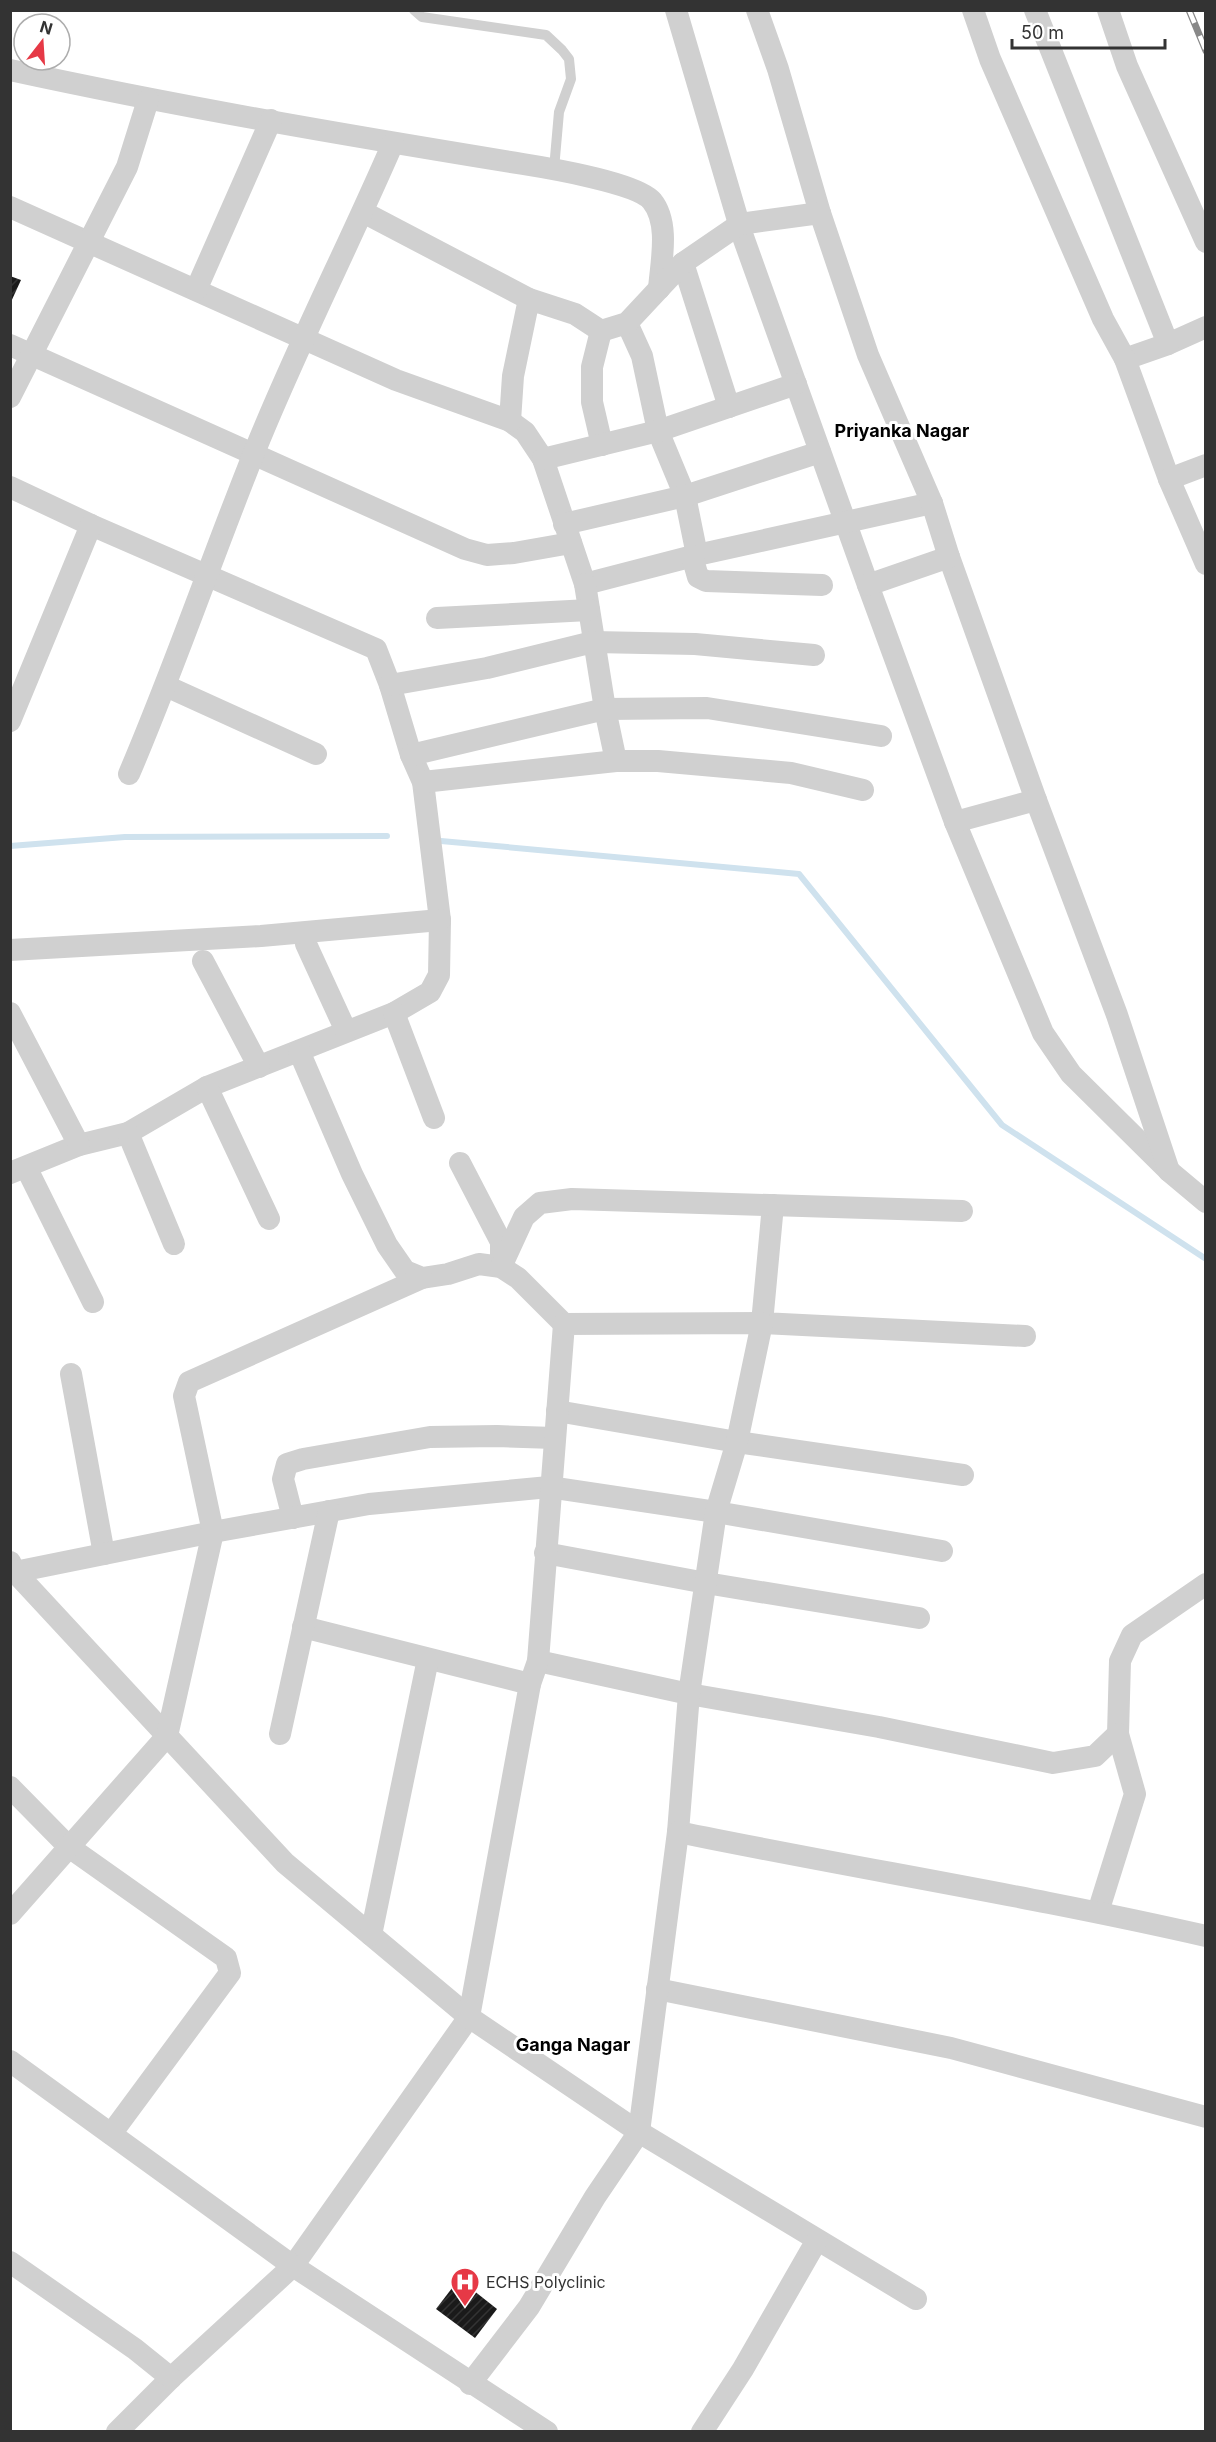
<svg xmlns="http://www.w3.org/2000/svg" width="1216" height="2442" viewBox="0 0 1216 2442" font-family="Inter,sans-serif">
<defs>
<pattern id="building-hatch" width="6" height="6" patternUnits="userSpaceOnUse" patternTransform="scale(1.5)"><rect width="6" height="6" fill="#1a1a1a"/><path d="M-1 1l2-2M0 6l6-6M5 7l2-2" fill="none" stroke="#333"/></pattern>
</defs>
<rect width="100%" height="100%" fill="#fff"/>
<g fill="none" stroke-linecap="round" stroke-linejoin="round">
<g stroke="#cfe2ee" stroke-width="6">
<path d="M 441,841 L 799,874 L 1002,1125 L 1206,1259"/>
<path d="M 10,846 L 125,837 L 387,836"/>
</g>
</g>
<g fill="url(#building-hatch)">
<path d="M 10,276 L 21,280 L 10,304 Z"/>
<path d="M 459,2279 L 497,2309 L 475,2338 L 436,2309 Z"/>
</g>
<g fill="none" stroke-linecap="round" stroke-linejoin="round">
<path stroke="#d0d0d0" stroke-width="10" d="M 414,10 L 422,17 L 546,35 L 562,50 L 569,59 L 571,79 L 559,112 L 554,169"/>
<g stroke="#d0d0d0" stroke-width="22">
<path d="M 676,10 L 742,234 L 868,585 L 955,822 L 1043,1033 L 1071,1074 L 1169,1171 L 1206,1202"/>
<path d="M 757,10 L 778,69 L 820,213"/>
<path d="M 973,10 L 990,59 L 1103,319 L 1125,359 L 1168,344 L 1206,327"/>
<path d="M 1035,10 L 1168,344"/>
<path d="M 1108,10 L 1127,66 L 1206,242"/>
<path d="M 10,70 C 180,107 351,136 523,164 C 548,168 638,183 652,201 C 670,223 661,262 659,289"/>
<path d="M 10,207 L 396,380 L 510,421 L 525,432 L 543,459 L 585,584 L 697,555 L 932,503"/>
<path d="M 363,212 L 529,299"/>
<path d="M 683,263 L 729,407"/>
<path d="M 196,290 L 271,120"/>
<path d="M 627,323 L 642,356 L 658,431 L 685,496 L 697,555"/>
<path d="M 601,331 L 592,367 L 592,402 L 602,445"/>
<path d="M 10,345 L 465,549 L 487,555 L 514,553 L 571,543"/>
<path d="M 1125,359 L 1169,479 L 1206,564"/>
<path d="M 10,397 L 127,167 L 148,100"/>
<path d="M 510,421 L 513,376 L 529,299 L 575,314 L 601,331 L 627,323 L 683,263 L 740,224 L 820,213 L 868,355 L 932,503 L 949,557 L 1036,800 L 1117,1015 L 1169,1171"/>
<path d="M 543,459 L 658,431 L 796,384"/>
<path d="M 1169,479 L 1206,465"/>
<path d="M 10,487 L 91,525 L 376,649 L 390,685 L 411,755 L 423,782 L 440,920 L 439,975 L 430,992 L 394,1013 L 207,1087 L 128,1133 L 79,1145 L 10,1173"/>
<path d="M 564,524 L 685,496 L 820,452"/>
<path d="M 692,556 L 698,577 L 706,581 L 822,585"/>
<path d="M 585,584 L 605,709 L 616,761"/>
<path d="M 868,585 L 949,557"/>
<path d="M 437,618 L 589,610"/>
<path d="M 390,685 L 487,668 L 593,642 L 695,644 L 814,655"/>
<path d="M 166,686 L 316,754"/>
<path d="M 10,721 L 91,525"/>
<path d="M 411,755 L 605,709 L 707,708 L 881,736"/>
<path d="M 129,774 C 174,669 211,560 254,453 C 296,348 348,247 393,143"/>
<path d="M 423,782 L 616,761 L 658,761 L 791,773 L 863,790"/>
<path d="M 955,822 L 1036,800"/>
<path d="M 306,944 L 346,1031"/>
<path d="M 10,950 L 261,936 L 440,920"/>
<path d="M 203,961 L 259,1067"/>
<path d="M 10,1013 L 79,1145"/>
<path d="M 394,1013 L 434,1118"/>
<path d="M 299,1051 L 352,1174 L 387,1245 L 405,1271 L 422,1278 L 448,1274 L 479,1264 L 501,1267 L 518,1278 L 564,1324"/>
<path d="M 207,1087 L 269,1219"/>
<path d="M 128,1133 L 174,1244"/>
<path d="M 460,1163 L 501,1242 L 501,1265"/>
<path d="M 26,1167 L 93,1302"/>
<path d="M 773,1205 L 762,1323 L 1025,1336"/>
<path d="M 501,1267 L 524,1217 L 540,1203 L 572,1199 L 962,1211"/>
<path d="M 71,1374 L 104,1554"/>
<path d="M 557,1411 L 737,1442 L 963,1475"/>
<path d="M 293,1518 L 283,1479 L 287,1464 L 303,1459 L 430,1437 L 497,1436 L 554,1438"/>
<path d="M 545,1553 L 706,1583 L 919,1618"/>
<path d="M 10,1562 L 15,1572 L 285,1863 L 469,2017 L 293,2266 L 171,2378 L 117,2432"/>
<path d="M 10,1573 L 213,1532 L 369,1504 L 549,1487 L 716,1512 L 942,1551"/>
<path d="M 303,1627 L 530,1684"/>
<path d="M 538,1661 L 689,1694 L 879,1727 L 1053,1763 L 1095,1756 L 1118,1734 L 1120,1661 L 1132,1635 L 1206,1584"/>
<path d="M 280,1734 L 329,1511"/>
<path d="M 10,1787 L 69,1847 L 226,1958 L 230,1973 L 111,2134"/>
<path d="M 1098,1912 L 1135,1794 L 1118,1734"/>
<path d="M 10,1914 L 167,1736 L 213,1532 L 184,1396 L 189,1382 L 422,1278"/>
<path d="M 371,1935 L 428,1659"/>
<path d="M 657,1989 L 951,2048 L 1206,2117"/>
<path d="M 10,2061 L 293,2266 L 547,2432"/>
<path d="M 10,2262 L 135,2349 L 171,2378"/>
<path d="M 916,2299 L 639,2132 L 469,2017 L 530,1684 L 538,1661 L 564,1324 L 762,1323 L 737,1442 L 716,1512 L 689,1694 L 678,1832 C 853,1868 1031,1896 1206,1936"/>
<path d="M 470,2384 L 529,2307 L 595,2197 L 639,2132 L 678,1832"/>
<path d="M 702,2432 L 743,2369 L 817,2240"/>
</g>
<g stroke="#888" stroke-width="7">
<path id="rail" d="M 1189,10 L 1206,51"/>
</g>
<use href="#rail" stroke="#fff" stroke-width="4.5" stroke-dasharray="14" stroke-linecap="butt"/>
</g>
<defs>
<g id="hospital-pin" transform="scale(1.5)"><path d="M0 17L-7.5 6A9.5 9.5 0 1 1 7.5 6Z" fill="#e63946" stroke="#fff"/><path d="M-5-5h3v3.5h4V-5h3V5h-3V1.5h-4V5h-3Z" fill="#fff"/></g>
</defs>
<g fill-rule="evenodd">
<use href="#hospital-pin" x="465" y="2282"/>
</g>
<g text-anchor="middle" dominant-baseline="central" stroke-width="6" stroke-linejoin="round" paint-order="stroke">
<g font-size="16" fill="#333" stroke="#fff" text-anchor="start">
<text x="486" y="2282">ECHS Polyclinic</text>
</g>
<g font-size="18" font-weight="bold" fill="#000" stroke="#fff">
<text x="902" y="430">Priyanka Nagar</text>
<text x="573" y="2044">Ganga Nagar</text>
</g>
</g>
<rect width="1216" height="2442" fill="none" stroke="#333333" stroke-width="24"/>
<g transform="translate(42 42) rotate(17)"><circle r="28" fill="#ffffff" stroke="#adadad" stroke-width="1.5"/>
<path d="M0-4.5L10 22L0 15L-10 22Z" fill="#e63946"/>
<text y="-9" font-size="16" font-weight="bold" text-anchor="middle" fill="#333333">N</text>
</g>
<path d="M1012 39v9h153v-9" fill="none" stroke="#333333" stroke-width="3"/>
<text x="1021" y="39" font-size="18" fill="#333333" stroke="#ffffff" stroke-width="4.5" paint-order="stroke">50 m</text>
</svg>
